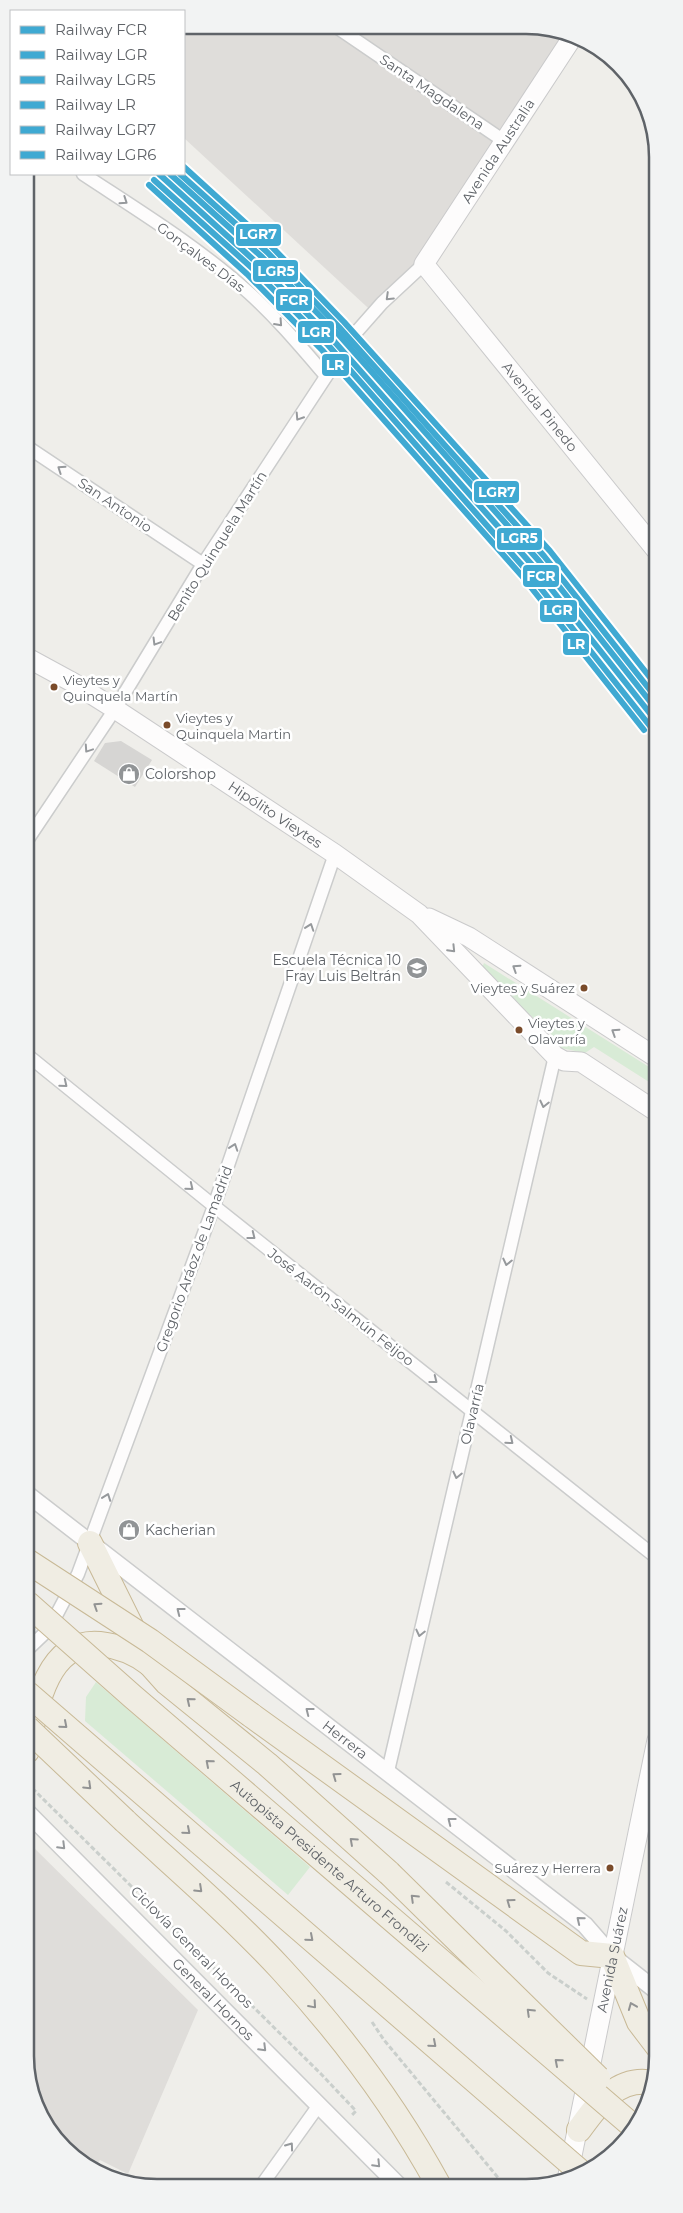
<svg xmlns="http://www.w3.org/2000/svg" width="683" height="2213" viewBox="0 0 683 2213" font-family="Montserrat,sans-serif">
<rect width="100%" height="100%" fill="#efeeea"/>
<g fill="#dfddda">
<path d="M 184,25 L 552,28 L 569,37 L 379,318 L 184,138 Z"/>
<path d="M 27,1841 L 198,2010 L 128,2174 L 100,2160 L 95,2166 L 63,2149 L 27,2082 Z"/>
<path d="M 658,1918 L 658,1953 L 652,1948 Z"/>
</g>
<g fill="#d8ebd6">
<path d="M 484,963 L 657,1072 L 657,1087 L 594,1047 L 585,1053 L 561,1048 L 547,1029 L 513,1001 L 481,970 Z"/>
<path d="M 96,1682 L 310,1867 L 288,1895 L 85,1721 L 86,1697 Z"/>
</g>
<path fill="#d6d5d3" d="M 121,741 L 152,760 L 135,787 L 94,761 L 105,743 Z"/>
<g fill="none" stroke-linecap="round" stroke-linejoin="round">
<g stroke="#cbcccc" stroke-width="15">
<g id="minor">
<path d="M 335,26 L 504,141"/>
<path d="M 83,174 C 139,211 198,247 248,292 C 276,317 301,347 326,376"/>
<path d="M 26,446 L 203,564"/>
<path d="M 26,842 L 115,709 L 203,564 L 352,337 L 382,303 L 424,264"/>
<path d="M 26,1054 L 214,1206 L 657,1558"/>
<path d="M 27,1650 L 49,1629 L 78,1574 L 214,1206 L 335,854"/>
<path d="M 388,1771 L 555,1056"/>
<path d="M 261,2186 L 319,2105"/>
</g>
</g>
<g stroke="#cbcccc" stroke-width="19">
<g id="tertiary">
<path id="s1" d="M 27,1494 L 585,1925 L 612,1956 L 658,1992"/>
<path id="s2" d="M 27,1812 L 399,2186"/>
</g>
</g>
<g stroke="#cacacb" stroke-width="21">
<g id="secondary">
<path id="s3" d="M 572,38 L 424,264 L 656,550"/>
<path id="s4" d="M 26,657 L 72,682 L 115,709 L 335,854 L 419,914 L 555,1056 L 564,1061 L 581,1062 L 657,1112"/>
<path d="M 429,918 L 469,937 L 657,1058"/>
<path id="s5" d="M 567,2180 L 657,1740"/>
</g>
</g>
<g stroke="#c8b996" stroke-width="26">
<g id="motorway">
<path d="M 90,1543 L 150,1664 L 167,1683 L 267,1764 L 389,1873"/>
<path d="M 251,1715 L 581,1953 L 612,1956 L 639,2022 L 658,2047"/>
<path d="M 27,1751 C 35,1711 46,1639 100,1644 C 118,1646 136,1653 150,1664"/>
<path d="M 125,1821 C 177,1869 232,1916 281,1969 C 342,2035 396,2107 439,2186"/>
<path d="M 579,2130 C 597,2105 618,2075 654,2083"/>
</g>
</g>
<g stroke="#cacfcc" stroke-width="3" stroke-dasharray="5 2.5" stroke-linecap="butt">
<path d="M 27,1783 L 322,2075 L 356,2111 L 351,2116"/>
<path d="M 446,1882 L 506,1931 L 548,1973 L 587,1999"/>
<path d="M 372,2022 L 384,2040 L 505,2186"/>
</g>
<use href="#minor" stroke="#fdfcfc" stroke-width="12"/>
<use href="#tertiary" stroke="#fdfcfc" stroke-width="16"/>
<use href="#secondary" stroke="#fdfcfc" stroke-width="19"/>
<use href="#motorway" stroke="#f0ede3" stroke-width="24"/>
<g stroke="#c8b996" stroke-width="26" stroke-linecap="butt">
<g id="motorway-bridge">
<path d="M 27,1561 L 150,1641 L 251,1715"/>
<path id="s6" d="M 27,1603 L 132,1696 L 635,2128"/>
<path d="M 27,1693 L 583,2174"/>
<path d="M 27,1728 L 125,1821"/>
<path d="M 389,1873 L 598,2078"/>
</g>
</g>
<use href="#motorway-bridge" stroke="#f0ede3" stroke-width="24"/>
<g stroke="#fff" stroke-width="10">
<path id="rail-1" d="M 159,174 L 257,263 L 333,340 L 533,566 L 656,721"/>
</g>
<g stroke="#fff" stroke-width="10">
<path id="rail-2" d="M 154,180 L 252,268 L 328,345 L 527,571 L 650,726"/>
</g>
<g stroke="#fff" stroke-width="10">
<path id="rail-3" d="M 170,174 L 262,257 L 339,335 L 539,561 L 656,709"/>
</g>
<g stroke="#fff" stroke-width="10">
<path id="rail-4" d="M 149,185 L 247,274 L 322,350 L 522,576 L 644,730"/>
</g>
<g stroke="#fff" stroke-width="10">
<path id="rail-5" d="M 184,167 L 272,247 L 344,322 L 550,551 L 656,685"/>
</g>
<g stroke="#fff" stroke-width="10">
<path id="rail-6" d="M 180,174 L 267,252 L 339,327 L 544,556 L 650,690"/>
</g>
<use href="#rail-1" stroke="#3fa9d2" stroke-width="6"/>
<use href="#rail-2" stroke="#3fa9d2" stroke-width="6"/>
<use href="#rail-3" stroke="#3fa9d2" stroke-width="6"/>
<use href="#rail-4" stroke="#3fa9d2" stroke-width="6"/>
<use href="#rail-5" stroke="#3fa9d2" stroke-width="6"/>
<use href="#rail-6" stroke="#3fa9d2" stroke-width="6"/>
</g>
<defs><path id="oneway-chevron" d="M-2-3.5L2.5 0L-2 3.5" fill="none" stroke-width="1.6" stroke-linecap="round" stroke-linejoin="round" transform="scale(1.25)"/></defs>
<g stroke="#96999c">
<use href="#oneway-chevron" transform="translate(124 201) rotate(34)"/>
<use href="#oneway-chevron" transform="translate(389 297) rotate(136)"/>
<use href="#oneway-chevron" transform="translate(279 323) rotate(48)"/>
<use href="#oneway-chevron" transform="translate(299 417) rotate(123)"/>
<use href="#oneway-chevron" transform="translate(61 469) rotate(-146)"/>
<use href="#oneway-chevron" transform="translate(156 642) rotate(121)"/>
<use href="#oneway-chevron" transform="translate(88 749) rotate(124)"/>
<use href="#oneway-chevron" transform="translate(310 927) rotate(-71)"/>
<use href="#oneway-chevron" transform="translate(452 949) rotate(46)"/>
<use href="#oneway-chevron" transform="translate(516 968) rotate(-147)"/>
<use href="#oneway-chevron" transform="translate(615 1032) rotate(-147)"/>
<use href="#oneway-chevron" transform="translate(64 1084) rotate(39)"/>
<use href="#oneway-chevron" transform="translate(544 1104) rotate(103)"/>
<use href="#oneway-chevron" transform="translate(234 1147) rotate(-71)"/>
<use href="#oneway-chevron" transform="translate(190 1187) rotate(39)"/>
<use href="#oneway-chevron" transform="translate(252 1236) rotate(38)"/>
<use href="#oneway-chevron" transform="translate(507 1262) rotate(103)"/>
<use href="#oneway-chevron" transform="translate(434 1380) rotate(38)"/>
<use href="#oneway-chevron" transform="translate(510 1441) rotate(39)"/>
<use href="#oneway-chevron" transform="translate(457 1475) rotate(103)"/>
<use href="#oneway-chevron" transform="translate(107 1497) rotate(-70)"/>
<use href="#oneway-chevron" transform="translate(180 1611) rotate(-142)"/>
<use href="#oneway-chevron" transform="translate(420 1633) rotate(103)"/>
<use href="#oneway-chevron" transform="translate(309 1711) rotate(-142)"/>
<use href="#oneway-chevron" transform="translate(451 1821) rotate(-142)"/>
<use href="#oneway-chevron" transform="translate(62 1846) rotate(45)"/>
<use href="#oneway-chevron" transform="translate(580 1920) rotate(-141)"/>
<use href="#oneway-chevron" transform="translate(263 2048) rotate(45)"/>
<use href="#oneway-chevron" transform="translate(290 2146) rotate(-54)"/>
<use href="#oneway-chevron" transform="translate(377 2164) rotate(46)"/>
</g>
<g stroke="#929393">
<use href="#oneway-chevron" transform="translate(97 1606) rotate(-147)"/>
<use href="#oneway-chevron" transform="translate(190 1701) rotate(-141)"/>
<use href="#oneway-chevron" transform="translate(64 1725) rotate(41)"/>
<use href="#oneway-chevron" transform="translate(209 1763) rotate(-139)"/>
<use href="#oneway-chevron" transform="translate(336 1776) rotate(-144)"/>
<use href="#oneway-chevron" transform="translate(88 1786) rotate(44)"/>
<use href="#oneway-chevron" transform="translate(187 1831) rotate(41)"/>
<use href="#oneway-chevron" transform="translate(353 1841) rotate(-138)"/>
<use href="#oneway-chevron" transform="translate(199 1889) rotate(43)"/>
<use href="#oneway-chevron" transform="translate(414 1898) rotate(-136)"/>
<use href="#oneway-chevron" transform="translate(510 1902) rotate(-144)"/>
<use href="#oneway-chevron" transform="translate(310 1938) rotate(41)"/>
<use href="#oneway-chevron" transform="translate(313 2005) rotate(49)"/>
<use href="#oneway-chevron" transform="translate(632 2006) rotate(-112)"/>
<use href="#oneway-chevron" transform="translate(530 2012) rotate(-136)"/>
<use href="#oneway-chevron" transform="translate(433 2044) rotate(41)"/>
<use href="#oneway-chevron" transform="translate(558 2062) rotate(-139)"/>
</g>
<defs>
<g id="shop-disc" transform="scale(1.125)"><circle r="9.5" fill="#919496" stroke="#fff"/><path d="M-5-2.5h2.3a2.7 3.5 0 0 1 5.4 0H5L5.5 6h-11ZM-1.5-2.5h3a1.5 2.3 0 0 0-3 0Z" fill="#fff"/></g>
<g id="school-disc" transform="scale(1.125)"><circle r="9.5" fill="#919496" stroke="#fff"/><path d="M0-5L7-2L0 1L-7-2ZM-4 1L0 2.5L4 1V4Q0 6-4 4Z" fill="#fff"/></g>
</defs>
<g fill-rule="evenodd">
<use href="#shop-disc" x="129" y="774"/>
<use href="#school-disc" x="417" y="968"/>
<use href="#shop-disc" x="129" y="1530"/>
</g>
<g fill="#7a4b2a" stroke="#fff" stroke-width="2">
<circle cx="54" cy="687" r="4.5"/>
<circle cx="167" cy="725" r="4.5"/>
<circle cx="584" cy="988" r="4.5"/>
<circle cx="519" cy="1030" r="4.5"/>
<circle cx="610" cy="1868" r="4.5"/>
</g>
<g text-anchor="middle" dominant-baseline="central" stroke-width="5" stroke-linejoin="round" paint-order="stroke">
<g font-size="13" fill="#5f6368" stroke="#fff" text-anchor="start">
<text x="63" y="680">Vieytes y<tspan x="63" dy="16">Quinquela Martín</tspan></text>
<text x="176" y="718">Vieytes y<tspan x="176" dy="16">Quinquela Martin</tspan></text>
<text x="575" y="988" text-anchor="end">Vieytes y Suárez</text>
<text x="528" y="1023">Vieytes y<tspan x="528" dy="16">Olavarría</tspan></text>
<text x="601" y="1868" text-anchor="end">Suárez y Herrera</text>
</g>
<g font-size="14" fill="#5f6368" stroke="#fff">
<text transform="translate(432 92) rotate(34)">Santa Magdalena</text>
<text transform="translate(498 151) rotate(-57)">Avenida Australia</text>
<text transform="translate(201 257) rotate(37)">Gonçalves Días</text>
<text stroke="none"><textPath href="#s3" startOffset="454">Avenida Pinedo</textPath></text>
<text transform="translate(115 505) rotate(34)">San Antonio</text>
<text transform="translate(217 546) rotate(-58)">Benito Quinquela Martín</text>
<text stroke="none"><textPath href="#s4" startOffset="295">Hipólito Vieytes</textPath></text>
<text transform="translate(194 1259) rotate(-70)">Gregorio Aráoz de Lamadrid</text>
<text transform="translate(341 1307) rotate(38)">José Aarón Salmún Feijoo</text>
<text transform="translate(472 1414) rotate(-77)">Olavarría</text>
<text stroke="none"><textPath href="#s1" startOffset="402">Herrera</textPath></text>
<text stroke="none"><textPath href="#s6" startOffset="401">Autopista Presidente Arturo Frondizi</textPath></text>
<text transform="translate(192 1947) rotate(45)">Ciclovía General Hornos</text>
<text stroke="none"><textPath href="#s5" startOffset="225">Avenida Suárez</textPath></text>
<text stroke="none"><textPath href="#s2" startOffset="264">General Hornos</textPath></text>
</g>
<g font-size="14" fill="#5f6368" stroke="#fff" text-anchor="start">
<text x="145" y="774">Colorshop</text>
<text x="401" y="960" text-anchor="end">Escuela Técnica 10<tspan x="401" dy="16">Fray Luis Beltrán</tspan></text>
<text x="145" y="1530">Kacherian</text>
</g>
</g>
<path d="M0 0H683V2213H0ZM157 34H526A123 123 0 0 1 649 157V2056A123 123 0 0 1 526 2179H157A123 123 0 0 1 34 2056V157A123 123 0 0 1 157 34Z" fill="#f2f3f3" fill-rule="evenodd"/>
<path fill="none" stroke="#5f6368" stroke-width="2.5" d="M157 34H526A123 123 0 0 1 649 157V2056A123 123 0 0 1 526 2179H157A123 123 0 0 1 34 2056V157A123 123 0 0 1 157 34Z"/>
<g stroke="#fff" stroke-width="2">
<rect x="235" y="223" width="47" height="24" rx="5" fill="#3fa9d2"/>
<rect x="252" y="259" width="47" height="24" rx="5" fill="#3fa9d2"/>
<rect x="275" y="288" width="38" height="24" rx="5" fill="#3fa9d2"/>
<rect x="297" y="320" width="38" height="24" rx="5" fill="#3fa9d2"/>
<rect x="321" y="353" width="29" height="24" rx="5" fill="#3fa9d2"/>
<rect x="473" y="480" width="47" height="24" rx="5" fill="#3fa9d2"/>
<rect x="496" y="527" width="47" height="24" rx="5" fill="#3fa9d2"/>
<rect x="522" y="564" width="38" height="24" rx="5" fill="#3fa9d2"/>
<rect x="539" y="599" width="39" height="24" rx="5" fill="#3fa9d2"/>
<rect x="562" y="632" width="28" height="24" rx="5" fill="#3fa9d2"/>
</g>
<g font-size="14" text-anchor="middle" font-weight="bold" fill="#fff">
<text x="258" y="239">LGR7</text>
<text x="276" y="276">LGR5</text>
<text x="294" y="305">FCR</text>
<text x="316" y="337">LGR</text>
<text x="335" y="370">LR</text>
<text x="497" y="497">LGR7</text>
<text x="519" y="543">LGR5</text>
<text x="541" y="581">FCR</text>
<text x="558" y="615">LGR</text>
<text x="576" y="649">LR</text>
</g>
<rect x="10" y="10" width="175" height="165" fill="#ffffff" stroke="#bfc1c3"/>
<rect x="20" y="26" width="25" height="8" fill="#3fa9d2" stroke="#bfc1c3"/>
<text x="55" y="35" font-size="15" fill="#5f6368">Railway FCR</text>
<rect x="20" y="51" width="25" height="8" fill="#3fa9d2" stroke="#bfc1c3"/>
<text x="55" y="60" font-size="15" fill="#5f6368">Railway LGR</text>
<rect x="20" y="76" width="25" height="8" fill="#3fa9d2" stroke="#bfc1c3"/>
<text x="55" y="85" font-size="15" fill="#5f6368">Railway LGR5</text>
<rect x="20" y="101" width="25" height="8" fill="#3fa9d2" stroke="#bfc1c3"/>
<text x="55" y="110" font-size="15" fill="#5f6368">Railway LR</text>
<rect x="20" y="126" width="25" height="8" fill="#3fa9d2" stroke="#bfc1c3"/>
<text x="55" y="135" font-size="15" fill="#5f6368">Railway LGR7</text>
<rect x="20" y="151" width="25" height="8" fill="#3fa9d2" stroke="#bfc1c3"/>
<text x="55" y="160" font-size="15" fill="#5f6368">Railway LGR6</text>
</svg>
